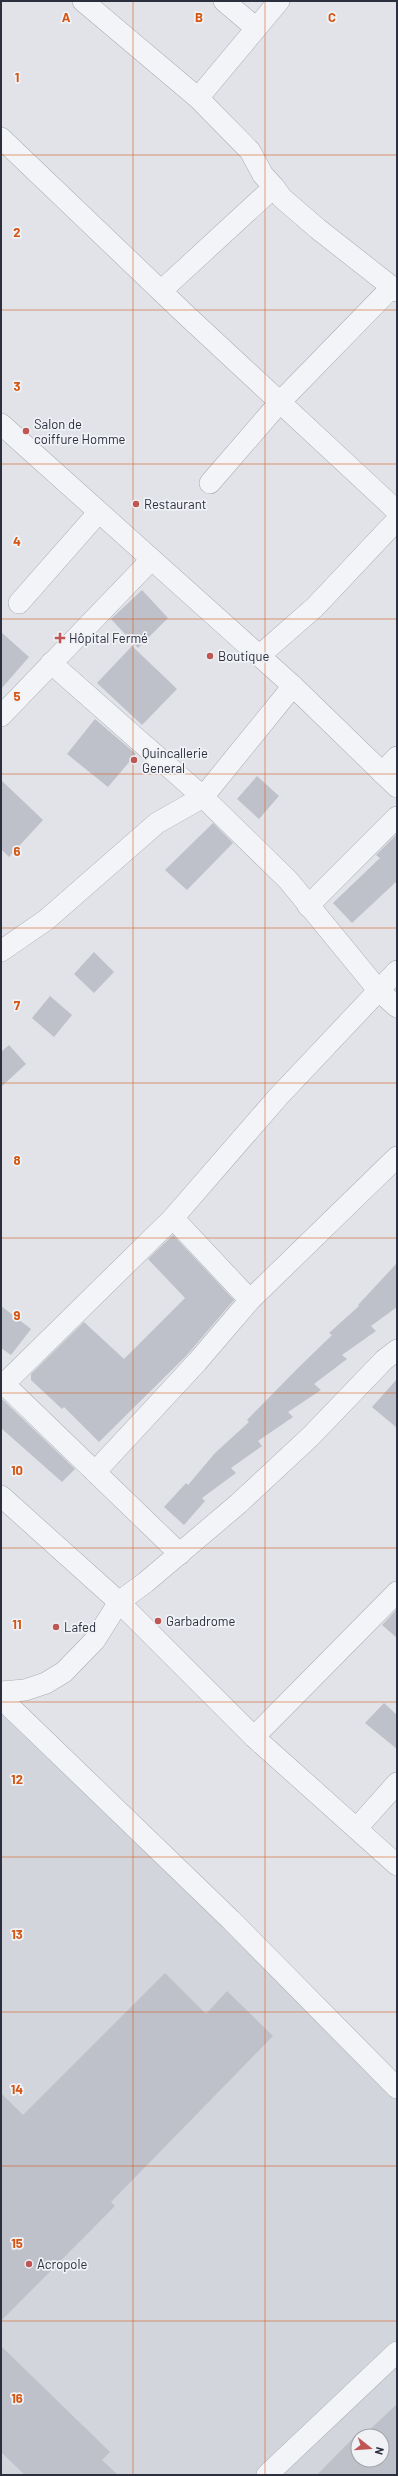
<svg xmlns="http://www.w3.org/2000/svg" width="398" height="2476" viewBox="0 0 398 2476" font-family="Barlow,sans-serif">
<rect width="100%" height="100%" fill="#e1e3e8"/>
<path fill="#d3d5dd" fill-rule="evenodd" d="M 1,1688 L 397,2100 L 397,2475 L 1,2475 ZM 358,2436 L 382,2436 L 382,2460 L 358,2460 Z"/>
<g fill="#bfc1ca">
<path d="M 142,590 L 168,618 L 138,648 L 111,619 Z"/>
<path d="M 1,632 L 29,657 L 1,689 Z"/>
<path d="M 132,646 L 177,689 L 142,725 L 97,683 Z"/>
<path d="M 95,719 L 136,754 L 108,787 L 67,754 Z"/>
<path d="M 257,776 L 279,796 L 259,819 L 237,799 Z"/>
<path d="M 1,780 L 43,820 L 9,857 L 1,849 Z"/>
<path d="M 213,823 L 233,843 L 187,890 L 165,870 Z"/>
<path d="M 397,834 L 397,881 L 352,923 L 333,903 L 380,858 L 376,855 Z"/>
<path d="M 94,952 L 114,972 L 94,993 L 74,974 Z"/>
<path d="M 50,996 L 72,1015 L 54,1037 L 32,1018 Z"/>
<path d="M 9,1045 L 26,1064 L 1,1087 L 1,1052 Z"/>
<path d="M 173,1235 L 234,1300 L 186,1356 L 99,1442 L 64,1407 L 62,1409 L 31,1380 L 31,1374 L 84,1322 L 124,1359 L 185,1298 L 148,1259 Z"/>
<path d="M 397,1263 L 397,1307 L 371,1326 L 376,1331 L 342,1355 L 347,1359 L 314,1384 L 321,1390 L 288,1412 L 293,1417 L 258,1441 L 262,1446 L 231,1468 L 236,1473 L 202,1498 L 205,1501 L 184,1525 L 164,1507 L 186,1483 L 188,1485 L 215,1453 L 249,1422 L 247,1420 L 297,1369 L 332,1335 L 329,1333 L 359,1306 L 358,1305 Z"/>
<path d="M 1,1306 L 31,1329 L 11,1355 L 1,1348 Z"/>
<path d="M 397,1379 L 397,1428 L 372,1407 Z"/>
<path d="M 1,1398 L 75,1469 L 62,1482 L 1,1428 Z"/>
<path d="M 397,1609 L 397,1638 L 382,1625 Z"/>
<path d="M 384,1703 L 397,1715 L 397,1749 L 365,1723 Z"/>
<path d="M 165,1973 L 206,2014 L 227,1991 L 273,2036 L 111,2202 L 115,2206 L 1,2321 L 1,2093 L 23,2115 Z"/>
<path d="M 1,2346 L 110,2452 L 102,2460 L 118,2475 L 25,2475 L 1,2452 Z"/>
<path d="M 397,2404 L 397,2475 L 317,2475 L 358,2433 L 358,2460 L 382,2460 L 382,2436 L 363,2436 Z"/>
</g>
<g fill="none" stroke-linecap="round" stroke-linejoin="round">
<g stroke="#aaadb5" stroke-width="22">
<g id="minor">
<path d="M 83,1 L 198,98 L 250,151 L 263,175 L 274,187 L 161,291"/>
<path d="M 224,1 L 256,28"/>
<path d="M 198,98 L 279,1"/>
<path d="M 1,138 L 185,314 L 397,511"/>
<path d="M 274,187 L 282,198 L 318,229 L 397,291"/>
<path d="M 1,424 L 293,686 L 397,787"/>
<path d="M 210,483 L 280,402 L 392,287"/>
<path d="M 19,603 L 98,513"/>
<path d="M 259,656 L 315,607 L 397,520"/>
<path d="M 51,663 L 203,797 L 288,880 L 379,991 L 397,1007"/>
<path d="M 1,716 L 151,560"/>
<path d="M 382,773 L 397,757"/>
<path d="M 308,906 L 397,817"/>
<path d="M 1,951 L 46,920 L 157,823 L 203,797 L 293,686"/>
<path d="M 173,1218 L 250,1300"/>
<path d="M 1,1381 L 180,1554"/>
<path d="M 4,1384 L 173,1218 L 278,1097 L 397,971"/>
<path d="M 95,1472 L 197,1362 L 250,1300 L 397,1157"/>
<path d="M 1,1496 L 119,1602 L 254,1737 L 397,1865"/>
<path d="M 1,1692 L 25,1690 L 46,1683 L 64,1672 L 95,1640 L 119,1602 L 146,1582 L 238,1504 L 311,1436 L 384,1360 L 397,1350"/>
<path d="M 1,1698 L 231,1920 L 397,2088"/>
<path d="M 254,1737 L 397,1592"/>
<path d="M 357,1828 L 397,1783"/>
<path d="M 267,2475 L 397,2352"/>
</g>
</g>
<use href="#minor" stroke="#f3f4f7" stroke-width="21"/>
</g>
<path fill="none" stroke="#d55511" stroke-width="1" stroke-opacity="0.55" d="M 133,1 L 133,2475M 265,1 L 265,2475M 1,155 L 397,155M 1,310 L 397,310M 1,464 L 397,464M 1,619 L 397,619M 1,774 L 397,774M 1,928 L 397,928M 1,1083 L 397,1083M 1,1238 L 397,1238M 1,1393 L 397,1393M 1,1548 L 397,1548M 1,1702 L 397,1702M 1,1857 L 397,1857M 1,2012 L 397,2012M 1,2166 L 397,2166M 1,2321 L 397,2321"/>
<g fill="#bf5654" stroke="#f0f2f6" stroke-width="1.5">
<circle cx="26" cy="431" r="4"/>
<circle cx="136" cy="504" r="4"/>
<path d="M58 632h4v4h4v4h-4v4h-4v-4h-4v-4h4z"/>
<circle cx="210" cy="656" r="4"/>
<circle cx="134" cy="760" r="4"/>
<circle cx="158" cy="1621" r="4"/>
<circle cx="56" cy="1627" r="4"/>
<circle cx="29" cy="2264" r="4"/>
</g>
<g text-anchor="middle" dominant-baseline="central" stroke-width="3.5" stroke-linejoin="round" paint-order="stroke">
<g font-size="13" fill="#2b2f3e" stroke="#f0f2f6" text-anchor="start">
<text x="34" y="424">Salon de<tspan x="34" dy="15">coiffure Homme</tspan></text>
<text x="144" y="504">Restaurant</text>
<text x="69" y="638">Hôpital Fermé</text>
<text x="218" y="656">Boutique</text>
<text x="142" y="753">Quincallerie<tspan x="142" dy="15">General</tspan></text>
<text x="166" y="1621">Garbadrome</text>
<text x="64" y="1627">Lafed</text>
<text x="37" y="2264">Acropole</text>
</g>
</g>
<g font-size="13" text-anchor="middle" font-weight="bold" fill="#d55511" stroke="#f0f2f6" stroke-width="3.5" stroke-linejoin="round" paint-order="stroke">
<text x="66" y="22">A</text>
<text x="199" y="22">B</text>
<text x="332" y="22">C</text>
<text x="17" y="82">1</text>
<text x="17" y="237">2</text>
<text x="17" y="391">3</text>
<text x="17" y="546">4</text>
<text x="17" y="701">5</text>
<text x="17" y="856">6</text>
<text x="17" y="1010">7</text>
<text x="17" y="1165">8</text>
<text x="17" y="1320">9</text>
<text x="17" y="1475">10</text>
<text x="17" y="1629">11</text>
<text x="17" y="1784">12</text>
<text x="17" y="1939">13</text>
<text x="17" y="2094">14</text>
<text x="17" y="2248">15</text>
<text x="17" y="2403">16</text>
</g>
<rect width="398" height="2476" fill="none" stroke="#2b2f3e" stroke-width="4"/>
<g transform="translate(370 2448) rotate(107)"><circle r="19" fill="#f0f2f6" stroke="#a1a4ac"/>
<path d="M0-3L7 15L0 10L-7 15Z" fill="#bf5654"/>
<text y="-6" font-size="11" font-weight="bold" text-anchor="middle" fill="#2b2f3e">N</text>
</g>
</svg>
